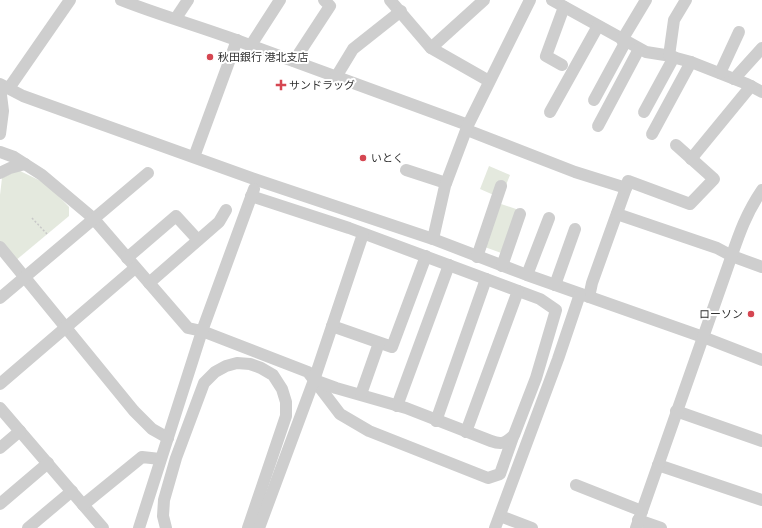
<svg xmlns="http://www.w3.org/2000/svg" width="762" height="528" viewBox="0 0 762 528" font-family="'Fira Sans Condensed','Noto Sans JP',sans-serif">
<rect width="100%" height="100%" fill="#fff"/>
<g fill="#e4e9de">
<path d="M 489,166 L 510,175 L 506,185 L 496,196 L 480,189 Z"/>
<path d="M 18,170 L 47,184 L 69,207 L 69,216 L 15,261 L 0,242 L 0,195 L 2,178 Z"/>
<path d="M 498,203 L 519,210 L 504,254 L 482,246 Z"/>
</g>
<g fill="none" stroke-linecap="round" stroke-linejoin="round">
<path stroke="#c8c8c8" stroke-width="1.5" stroke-dasharray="2 2" stroke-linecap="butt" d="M 32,218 L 47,234"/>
<g stroke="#cecece" stroke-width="12">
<path d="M 121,0 C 159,15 198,26 236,40 C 314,68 391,97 468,125"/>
<path d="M 390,0 L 431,48 L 489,81"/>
<path d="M 552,0 L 646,52 L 665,55 L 691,62 L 747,84 L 762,92"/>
<path d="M 176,18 L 188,0"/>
<path d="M 622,40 L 646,0"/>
<path d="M 251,45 L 280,0"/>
<path d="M 431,48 L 484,0"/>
<path d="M 669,56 L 674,20 L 686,0"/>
<path d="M 294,61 L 330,6 L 324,0"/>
<path d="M 562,65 L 546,56 L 564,7"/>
<path d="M 720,73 L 739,32"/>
<path d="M 336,77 L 353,49 L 401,11"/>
<path d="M 734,79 L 762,48"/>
<path d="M 0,84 L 23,96 L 257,180 L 433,239 L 527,275 L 703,337 L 762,360"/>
<path d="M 0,87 L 3,111 L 0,134"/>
<path d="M 9,88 L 70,0"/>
<path d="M 594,100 L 626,41"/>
<path d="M 550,112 L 598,26"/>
<path d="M 644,112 L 674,57"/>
<path d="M 598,126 L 639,49"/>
<path d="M 467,130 L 575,172 L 626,188 L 592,283 L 589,297"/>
<path d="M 652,134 L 691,62"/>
<path d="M 0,152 L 14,157 L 42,175 L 93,218 L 188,328 L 202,331 L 308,372 L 340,414 L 369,431 L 488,478 L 500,474 L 513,437"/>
<path d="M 194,157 L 237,40"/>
<path d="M 691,159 L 751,86"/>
<path d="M 406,170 L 446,183"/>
<path d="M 0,173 L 10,168 L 25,164"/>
<path d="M 626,188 L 628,181 L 690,204 L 714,179 L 676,145"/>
<path d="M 251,196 L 349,228 L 540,299 L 556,310 L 536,378 L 514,435 C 506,443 502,445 491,441 L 406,408 L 336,388 L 314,380"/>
<path d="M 617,214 L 717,248 L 732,256 L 762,267"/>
<path d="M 433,239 L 445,186 L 468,125 L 530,0"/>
<path d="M 0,247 L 134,411 L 152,429 L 168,438"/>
<path d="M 477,257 L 501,186"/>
<path d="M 127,258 L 176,216 L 198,240"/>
<path d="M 502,266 L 520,214"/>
<path d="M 527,275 L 549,218"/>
<path d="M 149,283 L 219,222 L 226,210"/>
<path d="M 555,285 L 575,229"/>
<path d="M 0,298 L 148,173"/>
<path d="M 332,326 L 392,347 L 426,256"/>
<path d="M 0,384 L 135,268"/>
<path d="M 361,394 L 379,343"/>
<path d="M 397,406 L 449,265"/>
<path d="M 0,408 L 103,528"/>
<path d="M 676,411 L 762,441"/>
<path d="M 436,421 L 486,279"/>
<path d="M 466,432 L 518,291"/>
<path d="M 0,448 L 20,431"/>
<path d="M 658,465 L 762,500"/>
<path d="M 576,485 L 642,511"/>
<path d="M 0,504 L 48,463"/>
<path d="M 83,505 L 142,457 L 160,459"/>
<path d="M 500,516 L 532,528"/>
<path d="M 638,520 L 661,528"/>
<path d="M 28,528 L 72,491"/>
<path d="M 139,528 L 202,331 L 254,189"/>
<path d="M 166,528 L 163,516 L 164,500 L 176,458 L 204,383 L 215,372 L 226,366 L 237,363 L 250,364 L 261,368 L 273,375 L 282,389 L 286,402 L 286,416 L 248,528"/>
<path d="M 259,528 L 314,380 L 363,234"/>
<path d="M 495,528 L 558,359 L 580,294"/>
<path d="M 636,528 L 726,272 C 737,241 743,218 762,190"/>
</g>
</g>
<g fill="#d54651" stroke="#fff" stroke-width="1.5">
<circle cx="210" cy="57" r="4"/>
<path d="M279 79h4v4h4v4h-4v4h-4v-4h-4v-4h4z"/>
<circle cx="363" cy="158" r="4"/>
<circle cx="751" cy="314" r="4"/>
</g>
<g text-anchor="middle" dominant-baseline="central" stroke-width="4" stroke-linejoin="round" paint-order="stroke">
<g font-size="11" fill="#313131" stroke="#fff" text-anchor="start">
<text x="218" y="57">秋田銀行 港北支店</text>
<text x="289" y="85">サンドラッグ</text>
<text x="371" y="158">いとく</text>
<text x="743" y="314" text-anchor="end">ローソン</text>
</g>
</g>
</svg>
